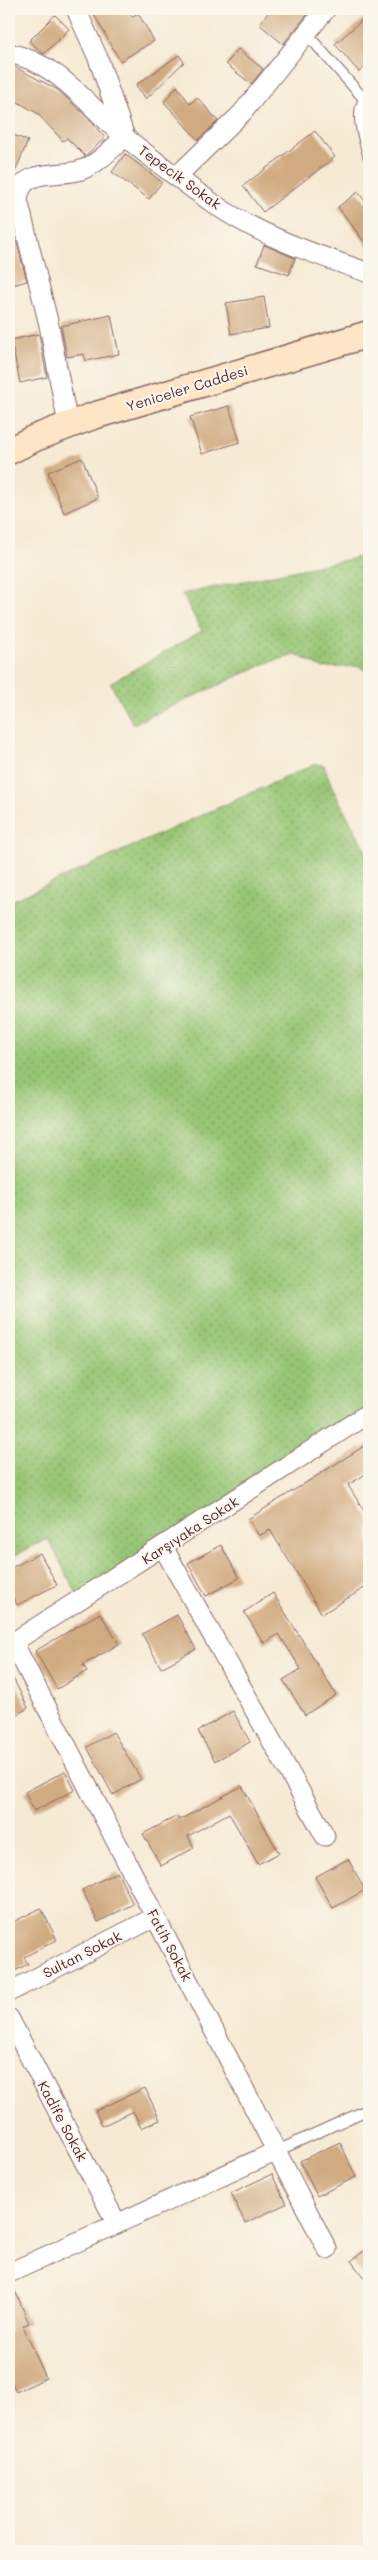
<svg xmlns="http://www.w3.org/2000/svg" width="378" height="2560" viewBox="0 0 378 2560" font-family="Mali,sans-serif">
<defs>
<pattern id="grass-dots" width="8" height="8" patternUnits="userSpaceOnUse" patternTransform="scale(1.25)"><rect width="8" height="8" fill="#97c675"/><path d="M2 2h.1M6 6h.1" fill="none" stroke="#7da060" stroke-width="1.8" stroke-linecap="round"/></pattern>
</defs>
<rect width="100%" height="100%" fill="#fbf7ec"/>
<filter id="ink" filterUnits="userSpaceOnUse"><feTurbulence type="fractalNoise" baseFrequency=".02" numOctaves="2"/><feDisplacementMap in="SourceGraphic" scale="10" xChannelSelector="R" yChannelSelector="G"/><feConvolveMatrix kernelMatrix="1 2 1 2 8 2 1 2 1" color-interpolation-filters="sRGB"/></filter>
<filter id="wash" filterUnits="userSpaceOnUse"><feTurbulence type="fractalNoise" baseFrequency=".0096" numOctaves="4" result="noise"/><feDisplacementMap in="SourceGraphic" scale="20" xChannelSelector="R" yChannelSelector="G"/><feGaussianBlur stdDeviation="1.12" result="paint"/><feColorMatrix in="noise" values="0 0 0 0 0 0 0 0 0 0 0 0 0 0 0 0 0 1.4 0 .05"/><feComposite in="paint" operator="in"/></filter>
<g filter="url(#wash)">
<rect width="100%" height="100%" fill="#f6ead4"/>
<g fill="url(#grass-dots)" stroke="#707250">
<path d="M 369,555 L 369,674 L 359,666 L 322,668 L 297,655 L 269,662 L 133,724 L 110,683 L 202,631 L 182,594 Z"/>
<path d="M 315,764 L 324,765 L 332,787 L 369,857 L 369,1413 L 80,1600 L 48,1539 L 9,1558 L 9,902 Z"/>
</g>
<g id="blocks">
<g fill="#d0aa80">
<path d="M 91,9 L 128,9 L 132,17 L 138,13 L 154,41 L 120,61 Z"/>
<path d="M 271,9 L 312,9 L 283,44 L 259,24 Z"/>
<path d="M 369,14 L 369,63 L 359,72 L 335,44 Z"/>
<path d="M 55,15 L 69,29 L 44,54 L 29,41 Z"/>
<path d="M 238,49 L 263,69 L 251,84 L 226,64 Z"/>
<path d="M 179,55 L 184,62 L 146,99 L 136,85 Z"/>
<path d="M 13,66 L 58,90 L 88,118 L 105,138 L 85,156 L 67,138 L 63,141 L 37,113 L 9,97 L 9,73 Z"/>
<path d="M 177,86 L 190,104 L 197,97 L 218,121 L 198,140 L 164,102 Z"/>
<path d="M 315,131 L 335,157 L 263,212 L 243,186 Z"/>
<path d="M 9,133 L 28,141 L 9,186 Z"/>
<path d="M 125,154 L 162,182 L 149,199 L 112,172 Z"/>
<path d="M 358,192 L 369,206 L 369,248 L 338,207 Z"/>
<path d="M 13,229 L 27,281 L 9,286 L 9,230 Z"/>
<path d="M 264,245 L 295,258 L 289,275 L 257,264 Z"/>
<path d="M 264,297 L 269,328 L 231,334 L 226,303 Z"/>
<path d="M 111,315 L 119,354 L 86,361 L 84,354 L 67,357 L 61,326 Z"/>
<path d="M 39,334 L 47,377 L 20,383 L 11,340 Z"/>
<path d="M 229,406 L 240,442 L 202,454 L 190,417 Z"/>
<path d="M 82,458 L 98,498 L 64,513 L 48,472 Z"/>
<path d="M 369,1443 L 369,1472 L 348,1485 L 369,1519 L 369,1585 L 322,1614 L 270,1530 L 259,1536 L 248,1519 Z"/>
<path d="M 221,1545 L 239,1578 L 206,1596 L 188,1563 Z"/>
<path d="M 40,1553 L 57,1585 L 17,1605 L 9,1590 L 9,1569 Z"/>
<path d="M 273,1593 L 336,1695 L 305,1715 L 283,1680 L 301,1669 L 279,1634 L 264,1643 L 244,1612 Z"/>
<path d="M 100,1613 L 119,1644 L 83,1665 L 87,1671 L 57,1689 L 35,1651 Z"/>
<path d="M 177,1615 L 196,1649 L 161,1668 L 142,1634 Z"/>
<path d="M 9,1670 L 28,1708 L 9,1719 Z"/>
<path d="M 233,1711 L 250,1742 L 215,1761 L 198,1731 Z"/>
<path d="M 113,1732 L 141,1779 L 113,1795 L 87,1747 Z"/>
<path d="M 65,1771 L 75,1790 L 34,1811 L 25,1792 Z"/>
<path d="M 242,1786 L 279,1853 L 258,1864 L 229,1813 L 188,1836 L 194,1848 L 161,1866 L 143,1834 L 177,1816 L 179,1820 Z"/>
<path d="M 348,1859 L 365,1890 L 333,1908 L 315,1877 Z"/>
<path d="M 117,1872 L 133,1904 L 98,1922 L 82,1890 Z"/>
<path d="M 41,1908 L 57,1940 L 24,1957 L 28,1964 L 9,1974 L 9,1924 Z"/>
<path d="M 145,2088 L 160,2120 L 141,2128 L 133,2111 L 102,2126 L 95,2111 Z"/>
<path d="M 340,2142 L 356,2177 L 317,2196 L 300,2161 Z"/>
<path d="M 272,2174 L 286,2204 L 245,2223 L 231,2193 Z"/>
<path d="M 369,2247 L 369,2284 L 351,2261 Z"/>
<path d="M 9,2284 L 12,2284 L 29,2323 L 23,2326 L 46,2378 L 16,2392 L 9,2376 Z"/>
</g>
</g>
</g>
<g filter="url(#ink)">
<use href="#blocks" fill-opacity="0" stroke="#866666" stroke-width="1"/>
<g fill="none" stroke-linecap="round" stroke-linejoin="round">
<g stroke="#866666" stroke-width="12">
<g id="lane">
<path d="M 306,33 L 364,99"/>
<path d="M 368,95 C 352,110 364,139 369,158"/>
<path d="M 277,2151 L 369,2109"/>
</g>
</g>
<g stroke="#866666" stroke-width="21">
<g id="street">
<path d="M 9,53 C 61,64 87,106 126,138 C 155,161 184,183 214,204 C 262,237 315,254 369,273"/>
<path d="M 177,176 L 242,113 L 326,9"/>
<path d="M 68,425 L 49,325 L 18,200 C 21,166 58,178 81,170 C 98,164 112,148 125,137 L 98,58 L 76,9"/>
<path d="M 163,1547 L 325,1836"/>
<path d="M 13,1642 L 327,2249"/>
<path d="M 9,1645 L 369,1413"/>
<path d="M 9,1992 L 155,1917"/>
<path d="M 9,2018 L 117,2224"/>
<path d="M 9,2273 L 277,2151"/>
</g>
</g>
<g stroke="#866666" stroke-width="29">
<path id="secondary" d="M 9,451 L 35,438 L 93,416 L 369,334"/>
</g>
<use href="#lane" stroke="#fff" stroke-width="10"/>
<use href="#street" stroke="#fff" stroke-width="19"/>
<use href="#secondary" stroke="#fee5c5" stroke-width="26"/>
</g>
</g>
<g text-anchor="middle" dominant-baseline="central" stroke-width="4" stroke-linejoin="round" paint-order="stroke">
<g font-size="14" fill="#4a1f2b" stroke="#fbf7ec">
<text transform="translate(180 177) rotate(36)">Tepecik Sokak</text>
<text transform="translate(187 388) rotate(-17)">Yeniceler Caddesi</text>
<text transform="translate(190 1530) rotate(-33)">Karşıyaka Sokak</text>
<text transform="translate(170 1945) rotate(62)">Fatih Sokak</text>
<text transform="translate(82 1954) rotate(-27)">Sultan Sokak</text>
<text transform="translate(63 2121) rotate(62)">Kadife Sokak</text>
</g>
</g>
<rect width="378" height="2560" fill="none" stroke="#fbf7ec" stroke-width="30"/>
</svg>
